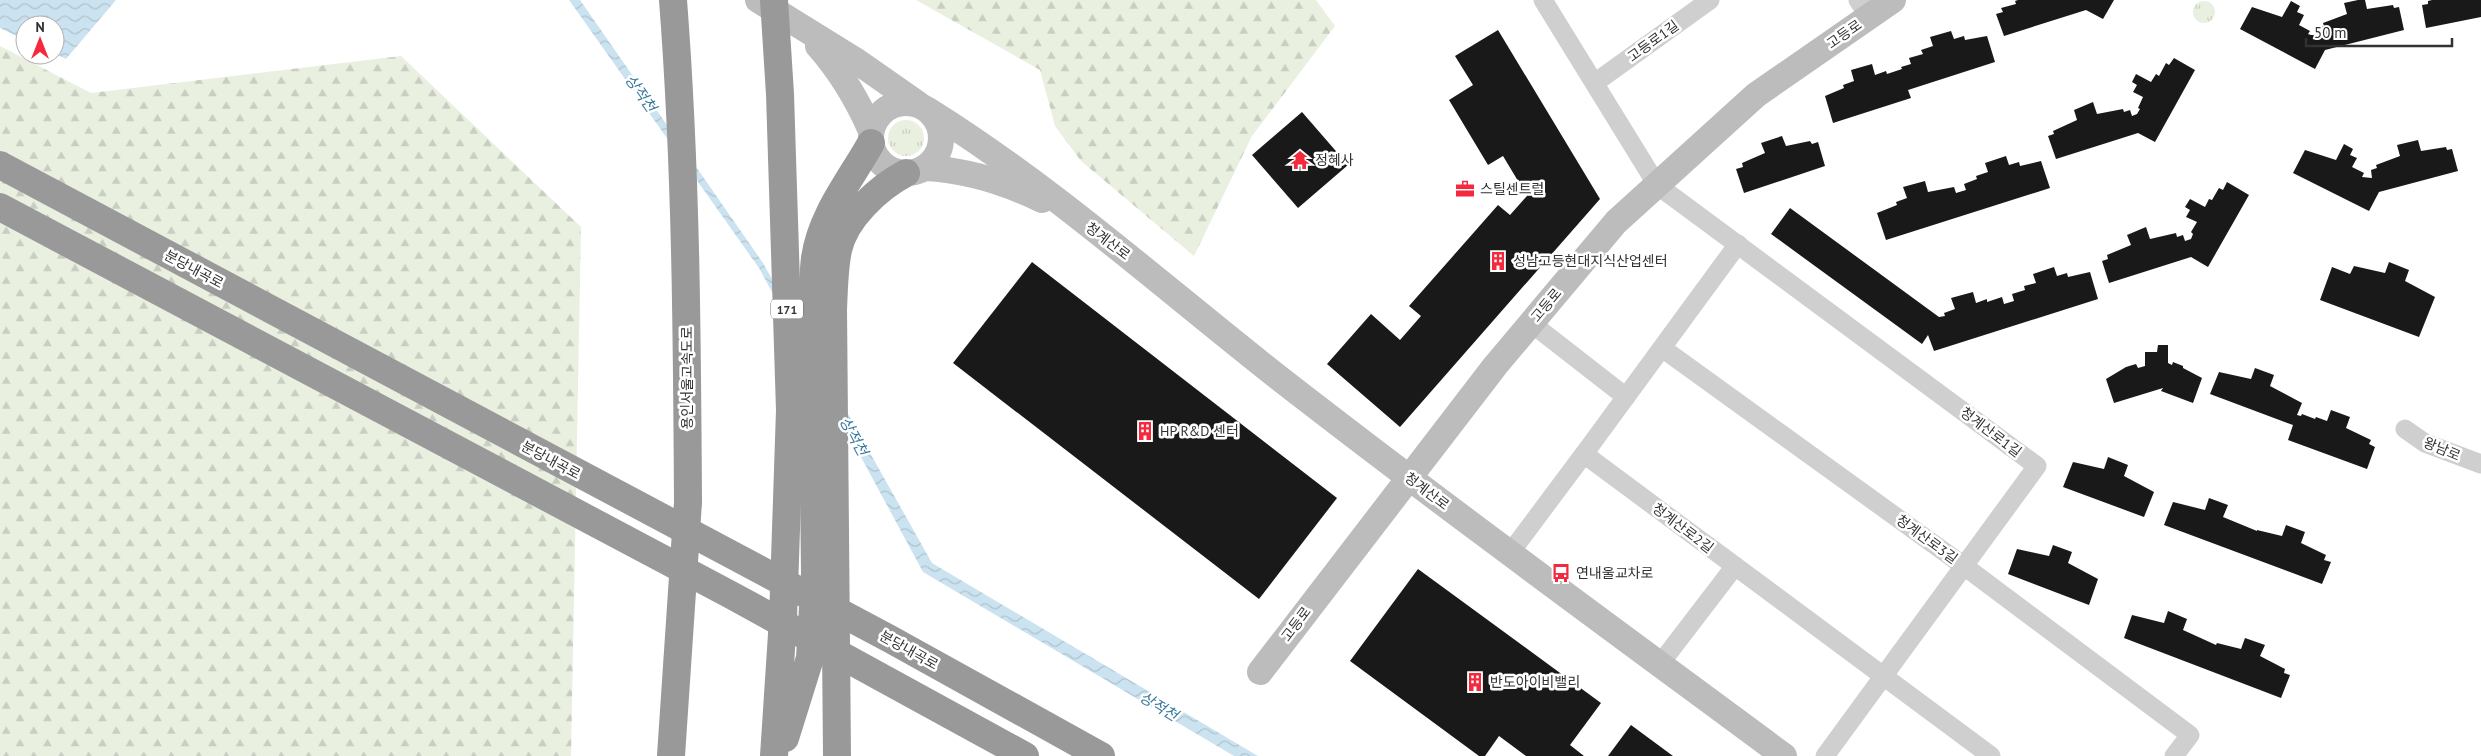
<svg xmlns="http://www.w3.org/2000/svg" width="2481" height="756" viewBox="0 0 2481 756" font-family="'PT Sans','Noto Sans KR',sans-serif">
<defs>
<pattern id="grass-tufts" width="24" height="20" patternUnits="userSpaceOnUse" patternTransform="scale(1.25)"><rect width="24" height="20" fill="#e9f0e0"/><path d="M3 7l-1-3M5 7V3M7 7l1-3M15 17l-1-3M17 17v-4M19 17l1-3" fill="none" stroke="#c8cec1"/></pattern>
<pattern id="forest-firs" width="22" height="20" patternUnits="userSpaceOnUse" patternTransform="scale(1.25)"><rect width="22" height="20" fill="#e9f0e0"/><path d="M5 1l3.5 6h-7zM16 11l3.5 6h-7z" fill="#c8cec1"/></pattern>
<pattern id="water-waves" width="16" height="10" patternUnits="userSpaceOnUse" patternTransform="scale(1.25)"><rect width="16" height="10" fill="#cbe3f0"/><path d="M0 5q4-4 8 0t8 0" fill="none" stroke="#afc3ce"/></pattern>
</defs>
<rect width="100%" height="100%" fill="#fff"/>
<g fill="url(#grass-tufts)">
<circle cx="2204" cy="12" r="11"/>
<circle cx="906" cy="138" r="18"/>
</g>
<g fill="url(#forest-firs)">
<path d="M 916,0 L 1316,0 L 1335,26 L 1252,136 L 1194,256 L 1081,161 L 1055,126 L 1040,70 Z"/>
<path d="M 0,46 L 91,93 L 401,56 L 581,227 L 571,756 L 0,756 Z"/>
</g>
<g fill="url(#water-waves)">
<path d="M 0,0 L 116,0 L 66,59 L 55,54 L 55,25 L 25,25 L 25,40 L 0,28 Z"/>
<path d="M 569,0 L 580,0 L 763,263 L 932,563 L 1258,756 L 1234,756 L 923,572 L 759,268 Z"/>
</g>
<g fill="#191919">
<path d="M 2018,0 L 2114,0 L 2103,19 L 2086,10 L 2004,36 L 1996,14 L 2003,12 L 2001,8 L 2016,4 L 2015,1 Z"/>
<path d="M 2358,0 L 2365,0 L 2367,9 L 2393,5 L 2394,8 L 2399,7 L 2404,30 L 2325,50 L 2315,69 L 2240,29 L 2252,7 L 2282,17 L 2291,1 L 2300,6 L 2297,12 L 2304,15 L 2299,25 L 2310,31 L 2308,34 L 2311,35 L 2319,35 L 2317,27 L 2324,26 L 2323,23 L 2347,14 L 2344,3 Z"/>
<path d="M 2432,0 L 2481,0 L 2481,17 L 2426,28 L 2422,5 L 2428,4 L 2428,1 Z"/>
<path d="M 1498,30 L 1600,199 L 1400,427 L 1327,364 L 1371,314 L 1400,340 L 1421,316 L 1409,306 L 1498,205 L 1510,215 L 1527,196 L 1503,156 L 1488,165 L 1449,100 L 1473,85 L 1455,56 Z"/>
<path d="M 1951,31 L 1954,39 L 1964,36 L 1965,40 L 1987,36 L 1995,62 L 1908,90 L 1911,98 L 1833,123 L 1825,96 L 1844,88 L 1843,85 L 1854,81 L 1851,70 L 1872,64 L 1875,75 L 1886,71 L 1887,74 L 1902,69 L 1901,67 L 1911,64 L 1909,58 L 1923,54 L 1921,50 L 1933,46 L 1930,37 Z"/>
<path d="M 2174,58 L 2195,70 L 2155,142 L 2138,133 L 2056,159 L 2048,136 L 2054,134 L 2053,131 L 2077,120 L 2074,110 L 2093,102 L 2097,114 L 2123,109 L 2124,112 L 2130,110 L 2132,116 L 2137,114 L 2140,109 L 2138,108 L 2143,97 L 2133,92 L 2137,85 L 2132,82 L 2136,74 L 2151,82 L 2156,74 L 2159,76 L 2166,63 L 2169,65 Z"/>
<path d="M 1302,112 L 1348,165 L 1298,208 L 1252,155 Z"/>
<path d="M 1782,136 L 1786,146 L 1810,141 L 1812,144 L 1818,142 L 1825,166 L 1744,193 L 1736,169 L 1743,167 L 1742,163 L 1765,153 L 1761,143 Z"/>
<path d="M 2418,140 L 2421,151 L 2446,147 L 2447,150 L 2452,149 L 2458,171 L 2379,192 L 2369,211 L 2293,173 L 2305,150 L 2336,160 L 2344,144 L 2353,149 L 2350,155 L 2357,158 L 2352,167 L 2364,173 L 2362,177 L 2372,178 L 2371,170 L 2377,168 L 2376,165 L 2400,156 L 2397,145 Z"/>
<path d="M 2006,156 L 2009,165 L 2019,162 L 2020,166 L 2041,161 L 2050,188 L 1886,240 L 1877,213 L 1897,205 L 1896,202 L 1907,198 L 1903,187 L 1925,181 L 1928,192 L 1954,187 L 1956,193 L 1966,190 L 1964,184 L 1977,179 L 1976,176 L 1988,172 L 1985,163 Z"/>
<path d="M 2227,182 L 2249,195 L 2208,267 L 2191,257 L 2109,283 L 2102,261 L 2108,259 L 2107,255 L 2131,245 L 2127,235 L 2146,227 L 2150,239 L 2176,233 L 2177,237 L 2183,235 L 2185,241 L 2191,239 L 2193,234 L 2191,232 L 2197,222 L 2186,217 L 2190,210 L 2185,207 L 2190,199 L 2205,207 L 2209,199 L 2212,200 L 2219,188 L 2223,190 Z"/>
<path d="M 1790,208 L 1939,317 L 1945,316 L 1944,313 L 1955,309 L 1951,298 L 1973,292 L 1976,303 L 1987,299 L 1987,302 L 2002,297 L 2004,304 L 2014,301 L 2012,294 L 2025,290 L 2024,286 L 2036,283 L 2033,274 L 2054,267 L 2057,276 L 2067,273 L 2068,277 L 2090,272 L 2098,299 L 1934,351 L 1928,335 L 1922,344 L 1771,234 Z"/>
<path d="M 1032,262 L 1337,498 L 1259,599 L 953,363 Z"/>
<path d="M 2389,262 L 2409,270 L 2405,281 L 2435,297 L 2419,337 L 2320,300 L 2332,267 L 2350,274 L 2354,266 L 2385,273 Z"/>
<path d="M 2158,345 L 2168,345 L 2168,363 L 2172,365 L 2173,362 L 2183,366 L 2183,368 L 2202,378 L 2193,403 L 2161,391 L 2163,388 L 2114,403 L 2106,379 L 2126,367 L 2136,364 L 2138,368 L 2145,366 L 2145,352 L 2157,352 Z"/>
<path d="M 2255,368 L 2274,375 L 2270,386 L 2302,403 L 2297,415 L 2301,416 L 2302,414 L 2315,419 L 2316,417 L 2327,421 L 2331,410 L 2350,417 L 2346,428 L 2371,440 L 2369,444 L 2375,447 L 2367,469 L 2288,440 L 2293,425 L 2210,394 L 2219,372 L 2251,379 Z"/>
<path d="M 2108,457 L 2128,465 L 2124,476 L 2154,492 L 2144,517 L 2063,487 L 2073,462 L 2104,469 Z"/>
<path d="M 2209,498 L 2228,505 L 2223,517 L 2257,531 L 2257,530 L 2282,536 L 2286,525 L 2305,532 L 2301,543 L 2326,555 L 2324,560 L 2331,562 L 2322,584 L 2164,525 L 2173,502 L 2205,510 Z"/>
<path d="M 2053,545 L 2072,552 L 2068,563 L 2098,579 L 2089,605 L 2008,574 L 2017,549 L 2049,556 Z"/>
<path d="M 1418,569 L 1601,703 L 1570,745 L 1584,756 L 1526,756 L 1499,736 L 1485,756 L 1479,756 L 1350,661 Z"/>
<path d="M 2168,611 L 2187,619 L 2183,630 L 2216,645 L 2217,643 L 2241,649 L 2245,638 L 2265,645 L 2260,656 L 2285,669 L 2284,673 L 2290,675 L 2281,698 L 2124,638 L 2132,615 L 2164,623 Z"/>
<path d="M 1631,725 L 1673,756 L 1608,756 Z"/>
</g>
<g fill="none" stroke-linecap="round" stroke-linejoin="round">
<g stroke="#cfcfcf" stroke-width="19">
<path d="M 1543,0 L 1657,185 L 2037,466 L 1825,756"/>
<path d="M 1858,0 L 1869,16"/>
<path d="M 1596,82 L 1710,0"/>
<path d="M 1738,244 L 1584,454 L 1991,756"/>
<path d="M 1531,323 L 1626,397"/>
<path d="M 1662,348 L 1964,566 L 2190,735 L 2174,756"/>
<path d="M 2405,429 L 2425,443 L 2481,464"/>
<path d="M 1510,553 L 1584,454"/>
<path d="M 1660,664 L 1735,566"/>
</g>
<g stroke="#bcbcbc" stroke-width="26">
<path d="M 758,0 L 855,60 L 918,104"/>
<path d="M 818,46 C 841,72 857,99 871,131"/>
<circle cx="906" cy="138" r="35"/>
<path d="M 928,110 C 1053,188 1163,287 1279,378 C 1445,507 1615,631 1784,756"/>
<path d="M 925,168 C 966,170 1005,182 1042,200"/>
<path d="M 1260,672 L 1495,366 L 1616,222 L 1756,95 L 1893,0"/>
</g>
<g stroke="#999" stroke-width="28">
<path d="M 673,0 C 686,168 687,333 688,502"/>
<path d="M 0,165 L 890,639 L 1101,756"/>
<path d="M 0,207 L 731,595 L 1025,756"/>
<path d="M 812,309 C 813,292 813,275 815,258 C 821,215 851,179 871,143"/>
<path d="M 833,309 C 834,290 834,269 838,250 C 845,218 878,188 906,173"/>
</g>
<g stroke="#999" stroke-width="28">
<path d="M 774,0 L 780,94 L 790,410 L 783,619 L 774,756"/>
<path d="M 833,309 L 837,756"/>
<path d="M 785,738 L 810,658 L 815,573 L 812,309"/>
<path d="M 671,756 L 688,502"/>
</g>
</g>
<defs>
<g id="temple-bare" transform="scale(1.5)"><path d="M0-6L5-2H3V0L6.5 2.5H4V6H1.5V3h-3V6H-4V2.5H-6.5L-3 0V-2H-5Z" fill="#f5293e" stroke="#fff" stroke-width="2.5" paint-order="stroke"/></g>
<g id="office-bare" transform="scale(1.5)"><path d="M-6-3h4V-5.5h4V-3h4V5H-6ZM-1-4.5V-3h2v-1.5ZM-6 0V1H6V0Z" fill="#f5293e" stroke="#fff" stroke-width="2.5" paint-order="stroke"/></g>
<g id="building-bare" transform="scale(1.5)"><path d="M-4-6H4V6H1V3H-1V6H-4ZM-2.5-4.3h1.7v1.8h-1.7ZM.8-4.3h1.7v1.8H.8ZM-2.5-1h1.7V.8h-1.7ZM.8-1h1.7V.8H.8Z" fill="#f5293e" stroke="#fff" stroke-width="2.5" paint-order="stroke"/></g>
<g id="bus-bare" transform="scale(1.5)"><path d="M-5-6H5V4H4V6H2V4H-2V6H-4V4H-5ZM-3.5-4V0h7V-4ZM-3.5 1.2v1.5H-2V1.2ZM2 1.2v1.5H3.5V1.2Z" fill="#f5293e" stroke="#fff" stroke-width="2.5" paint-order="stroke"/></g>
</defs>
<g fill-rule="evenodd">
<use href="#temple-bare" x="1300" y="160"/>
<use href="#office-bare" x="1465" y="189"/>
<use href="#building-bare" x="1498" y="261"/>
<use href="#building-bare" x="1145" y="431"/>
<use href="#bus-bare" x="1561" y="573"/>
<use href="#building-bare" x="1475" y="682"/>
</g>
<g text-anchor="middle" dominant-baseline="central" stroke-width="5" stroke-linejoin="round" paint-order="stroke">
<rect fill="#fff" stroke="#707070" stroke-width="1" x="771" y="299.5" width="32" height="19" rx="4"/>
<g font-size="12" font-weight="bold" fill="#323232">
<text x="787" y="309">171</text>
</g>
<g font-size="14" fill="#323232" stroke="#fff">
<text transform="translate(1844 34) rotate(-35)">고등로</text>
<text transform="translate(1653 41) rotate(-36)">고등로1길</text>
<text transform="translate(1108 241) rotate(37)">청계산로</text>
<text transform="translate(194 269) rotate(28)">분당내곡로</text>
<text transform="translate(1546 305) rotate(-50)">고등로</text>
<text transform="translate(687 378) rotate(-90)">용인서울고속도로</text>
<text transform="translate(1991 432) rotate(37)">청계산로1길</text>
<text transform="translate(2442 449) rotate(23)">왕남로</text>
<text transform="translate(551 460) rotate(28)">분당내곡로</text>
<text transform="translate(1427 491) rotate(37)">청계산로</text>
<text transform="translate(1683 528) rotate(37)">청계산로2길</text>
<text transform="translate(1927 539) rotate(36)">청계산로3길</text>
<text transform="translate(1296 624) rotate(-53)">고등로</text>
<text transform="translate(909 650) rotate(29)">분당내곡로</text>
</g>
<g font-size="14" fill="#323232" stroke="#fff" text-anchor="start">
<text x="1315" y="160">정혜사</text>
<text x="1480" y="189">스틸센트럴</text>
<text x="1513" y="261">성남고등현대지식산업센터</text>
<text x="1160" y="431">HP R&amp;D 센터</text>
<text x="1576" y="573">연내울교차로</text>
<text x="1490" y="682">반도아이비밸리</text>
</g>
<g font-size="15" font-style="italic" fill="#37799d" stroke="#fff">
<text transform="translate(641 93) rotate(55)">상적천</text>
<text transform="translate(854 436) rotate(61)">상적천</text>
<text transform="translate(1159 706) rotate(31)">상적천</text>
</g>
</g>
<g transform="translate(40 40)"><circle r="24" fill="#ffffff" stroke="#adadad"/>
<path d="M0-4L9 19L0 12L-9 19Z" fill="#f5293e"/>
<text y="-8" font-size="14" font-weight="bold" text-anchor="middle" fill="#323232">N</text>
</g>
<path d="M2306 38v8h146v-8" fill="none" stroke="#323232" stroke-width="2.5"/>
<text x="2314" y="38" font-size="15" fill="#323232" stroke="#ffffff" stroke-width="4" paint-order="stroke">50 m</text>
</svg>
